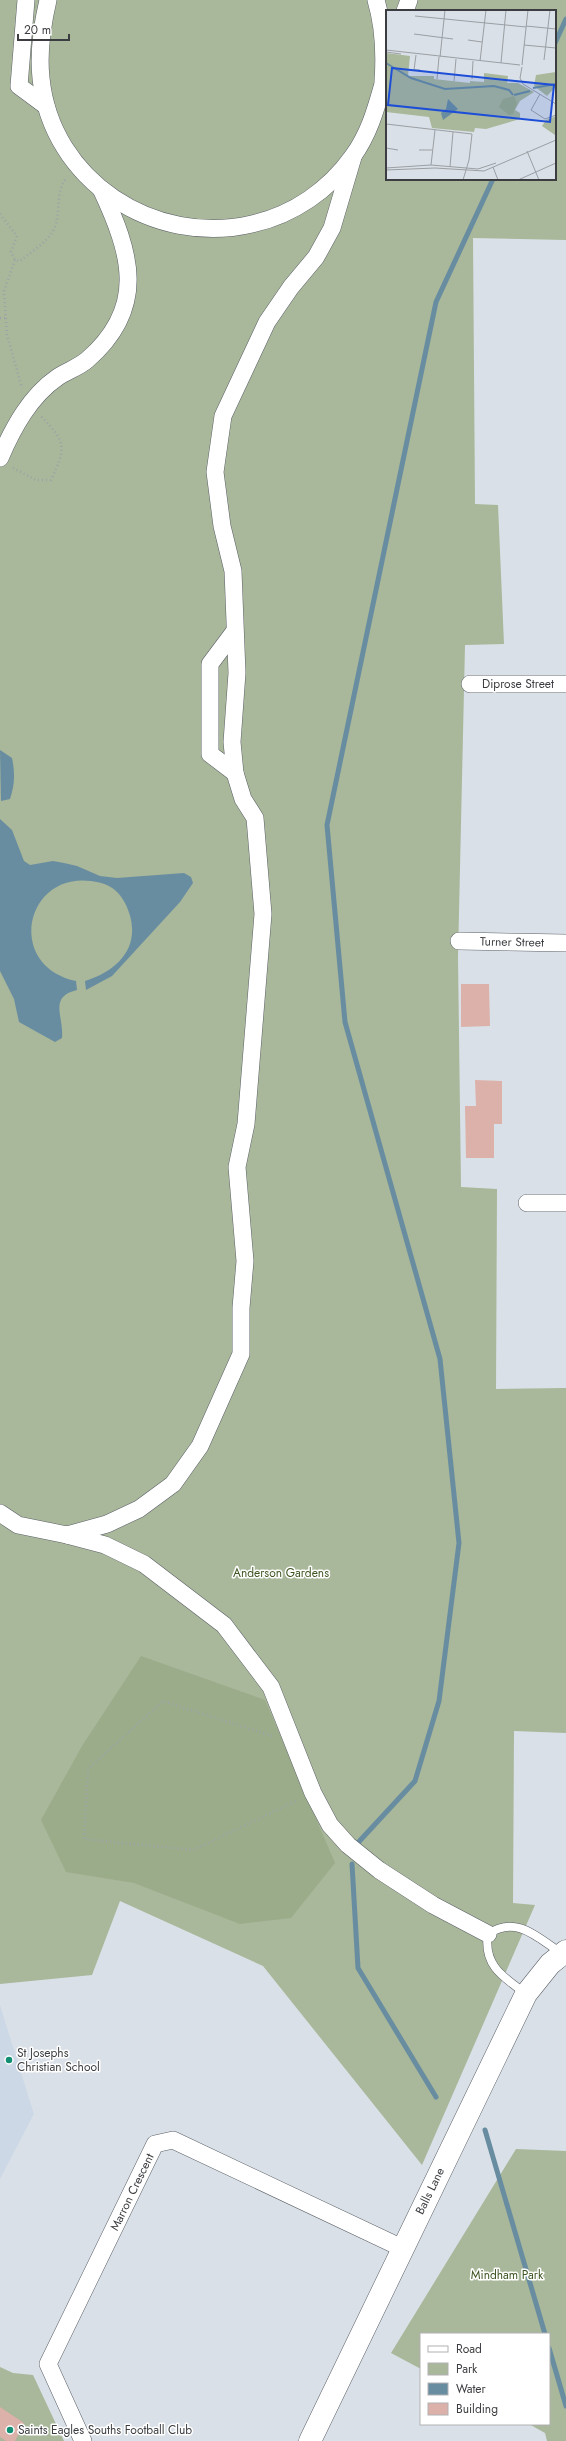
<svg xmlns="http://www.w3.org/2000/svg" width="566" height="2441" viewBox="0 0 566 2441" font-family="Jost,sans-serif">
<rect width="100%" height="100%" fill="#dae0e7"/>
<path fill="#cdd8e6" d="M 0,2005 L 34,2114 L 0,2179 Z"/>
<g fill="#a9b79a" fill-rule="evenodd">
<path d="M 0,0 L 566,0 L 566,240 L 473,238 L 475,504 L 498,505 L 504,644 L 465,645 L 458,957 L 461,1187 L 497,1189 L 496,1389 L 566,1388 L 566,1733 L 514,1731 L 513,1903 L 535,1905 L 422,2165 L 263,1966 L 120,1901 L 92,1975 L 0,1984 ZM 387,11 L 555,11 L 555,179 L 387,179 Z"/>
<path d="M 516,2149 L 566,2151 L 566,2441 L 547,2441 L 545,2433 L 529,2424 L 549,2424 L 549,2334 L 421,2334 L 421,2369 L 391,2353 Z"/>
<path d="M 0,2367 L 13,2373 L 33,2375 L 64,2441 L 0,2441 Z"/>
</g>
<path fill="#9bac8a" d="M 141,1656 L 265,1700 L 335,1863 L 291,1918 L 240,1924 L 134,1883 L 66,1872 L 41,1820 L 82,1746 Z"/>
<g fill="#688da1">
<path d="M 0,750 L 12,758 C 15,773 15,784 10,799 L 1,801 Z"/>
<path d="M 0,819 L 12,830 L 24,861 L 30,865 L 53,861 L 64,863 L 77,866 L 100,876 L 117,878 L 184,873 L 191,877 L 193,883 L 180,902 L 112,976 L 86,990 L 85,981 C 123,969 144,941 125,903 C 117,888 107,883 91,881 C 25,872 5,966 76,981 L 77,990 C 48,997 64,1016 62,1038 L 55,1042 L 19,1022 L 14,999 L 0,971 Z"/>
</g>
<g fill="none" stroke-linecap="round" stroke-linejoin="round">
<g stroke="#688da1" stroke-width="5">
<path d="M 555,43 L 566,19"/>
<path d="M 354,1847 L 415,1781 L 439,1701 L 459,1543 L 440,1359 L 345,1022 L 327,825 L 436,302 L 493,179"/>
<path d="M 352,1864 L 358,1968 L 436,2097"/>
<path d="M 485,2130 L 545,2334"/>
<path d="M 549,2348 L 566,2406"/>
</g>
</g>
<g fill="#dcb1a9">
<path d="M 461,984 L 489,984 L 490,1026 L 461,1027 Z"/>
<path d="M 475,1080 L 502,1081 L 502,1124 L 494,1124 L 494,1158 L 466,1158 L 465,1106 L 476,1106 Z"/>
<path d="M 0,2407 L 24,2423 L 15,2441 L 6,2441 L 0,2437 Z"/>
</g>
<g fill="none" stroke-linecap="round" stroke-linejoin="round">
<g stroke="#5b6067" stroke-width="9">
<path id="lane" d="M 525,1993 C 503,1977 483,1965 488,1934 C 516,1915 537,1937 561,1953"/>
</g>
<g stroke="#5b6067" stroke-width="18">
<g id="street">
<path d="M 26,0 L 19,86 L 46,106"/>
<path d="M 48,0 C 42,26 38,51 41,78 C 51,181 155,247 252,224 C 293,215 329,190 353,156 C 372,130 378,100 387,70"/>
<path d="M 376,0 C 384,27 385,53 383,81"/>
<path d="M 405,11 L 409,0"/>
<path d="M 0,458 C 13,428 30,396 58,377 C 67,371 79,367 87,360 C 148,307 131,253 101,189"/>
<path d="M 234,632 L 210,664 L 210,754 L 235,773"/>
<path d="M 470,684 L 566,684"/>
<path d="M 459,941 L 566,943"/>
<path d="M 527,1203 L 566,1203"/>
<path d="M 0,1513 L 18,1525 L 67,1535 L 107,1524 L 139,1509 L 173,1484 L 200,1446 L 241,1354 L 241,1308 L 245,1261 L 237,1167 L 246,1124 L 263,914 L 255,818 L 243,799 L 235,773 L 232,742 L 237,673 L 233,571 L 222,526 L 215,472 L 223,416 L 267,322 L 291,287 L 316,257 L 332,228 L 353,157"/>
<path d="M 67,1535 L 105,1545 L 144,1564 L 224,1625 L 271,1687 L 313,1793 L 330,1825 L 348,1845 L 379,1870 L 433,1905 L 488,1934"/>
<path d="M 83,2441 L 48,2364 L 155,2144 L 173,2140 L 402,2248"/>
</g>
</g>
<g stroke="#5b6067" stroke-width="23">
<path id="secondary" d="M 310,2441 L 526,1994 L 550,1964 L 566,1951"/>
</g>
<g stroke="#9da2a7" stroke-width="2.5" stroke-dasharray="1 3" stroke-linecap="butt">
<path d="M 0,214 L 17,236 L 11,252 L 15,260 L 20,261 C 31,252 46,243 53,231 C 62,216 54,190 67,178"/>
<path d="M 15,260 L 4,291 L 7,335 L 22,388"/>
<path d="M 0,318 L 6,318"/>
<path d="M 13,468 L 36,480 L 51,480 C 67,446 66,443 41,416"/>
<path d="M 272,1736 L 163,1701 L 88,1769 L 84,1839 L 193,1850 L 298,1800"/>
</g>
<use href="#lane" stroke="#fff" stroke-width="8"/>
<use href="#street" stroke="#fff" stroke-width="17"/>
<use href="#secondary" stroke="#fff" stroke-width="22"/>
</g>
<g fill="#128e73" stroke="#fff" stroke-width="1.5">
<circle cx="9" cy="2060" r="4"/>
<circle cx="10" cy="2430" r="4"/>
</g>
<g text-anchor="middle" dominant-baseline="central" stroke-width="3" stroke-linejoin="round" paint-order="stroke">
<g font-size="12" fill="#3b3d40" stroke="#fff">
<text x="518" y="684">Diprose Street</text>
<text transform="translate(512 942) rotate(1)">Turner Street</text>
<text transform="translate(430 2191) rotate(-64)">Balls Lane</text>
<text transform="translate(132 2192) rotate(-64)">Marron Crescent</text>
</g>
<g font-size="12" fill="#3d5421" stroke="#fff">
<text x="281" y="1573">Anderson Gardens</text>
<text x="507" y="2275">Mindham Park</text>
</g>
<g font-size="12" fill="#3b3d40" stroke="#fff" text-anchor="start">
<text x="17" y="2053">St Josephs<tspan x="17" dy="14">Christian School</tspan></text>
<text x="18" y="2430">Saints Eagles Souths Football Club</text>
</g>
</g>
<g transform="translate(386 10)">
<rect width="170" height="170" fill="#dae0e7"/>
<path d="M 0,43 L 24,46 L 22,66 L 48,66 L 48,69 L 84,73 L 84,71 L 98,72 L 98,63 L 122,66 L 121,73 L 132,73 L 148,82 L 134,91 L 129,100 L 134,103 L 134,109 L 100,119 L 89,118 L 88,122 L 46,118 L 43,107 L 0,102 ZM 170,62 L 170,76 L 161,86 L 148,76 L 150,65 ZM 170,106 L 170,125 L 169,125 L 156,116 L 160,110 Z" fill="#a9b79a"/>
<path d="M 128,86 L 131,93 L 127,104 L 123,105 L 113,97 L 117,89 Z" fill="#9bac8a"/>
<path d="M 62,89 L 72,99 L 57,110 L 55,103 L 60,99 Z" fill="#688da1"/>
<path fill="none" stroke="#688da1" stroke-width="2" d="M 0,53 L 25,68 L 59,79 L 108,76 L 123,80 L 127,85M 147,78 L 170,74M 128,85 L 144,81"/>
<path fill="none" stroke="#9a9fa4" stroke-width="1" d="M 29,6 L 140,17M 140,16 L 170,19M 28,24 L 67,29M 82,30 L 96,32M 138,35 L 170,38M 0,40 L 134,55M 0,42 L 15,44M 30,45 L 28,60 L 34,60M 54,47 L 59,0M 158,50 L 164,0M 94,51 L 100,0M 115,53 L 120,0M 136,55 L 142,0M 136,57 L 134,68 L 137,74 L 170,94M 51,69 L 53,47M 86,69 L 87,51M 68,71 L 70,49M 154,84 L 145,100 L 159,109 L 170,105M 0,114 L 86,124 L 83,150 L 77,170M 0,138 L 12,140M 33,140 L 46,140M 141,141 L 153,170M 45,155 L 49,120M 64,157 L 67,122M 107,157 L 112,170M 0,158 L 45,155 L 92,159 L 110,153M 0,160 L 49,158 L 98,161 L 170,130M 132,170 L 170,153"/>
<path fill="#1d4ed8" fill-opacity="0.15" stroke="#1d4ed8" stroke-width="2" d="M 6,58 L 168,75 L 164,112 L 2,95 Z"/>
<rect width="170" height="170" fill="none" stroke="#3b3d40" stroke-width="2"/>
</g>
<rect x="420" y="2333" width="130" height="92" fill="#ffffff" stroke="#b1b1b3"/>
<rect x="428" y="2346" width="20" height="6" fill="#ffffff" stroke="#b1b1b3"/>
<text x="456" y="2353" font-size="12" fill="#3b3d40">Road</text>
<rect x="428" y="2363" width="20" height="12" fill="#a9b79a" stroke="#b1b1b3"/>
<text x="456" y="2373" font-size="12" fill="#3b3d40">Park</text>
<rect x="428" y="2383" width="20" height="12" fill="#688da1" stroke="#b1b1b3"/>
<text x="456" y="2393" font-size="12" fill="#3b3d40">Water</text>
<rect x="428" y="2403" width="20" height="12" fill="#dcb1a9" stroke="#b1b1b3"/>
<text x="456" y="2413" font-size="12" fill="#3b3d40">Building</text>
<path d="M18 34v6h51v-6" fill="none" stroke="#3b3d40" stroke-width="2"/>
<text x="24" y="34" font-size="12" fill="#3b3d40" stroke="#ffffff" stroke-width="3" paint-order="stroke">20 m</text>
</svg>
